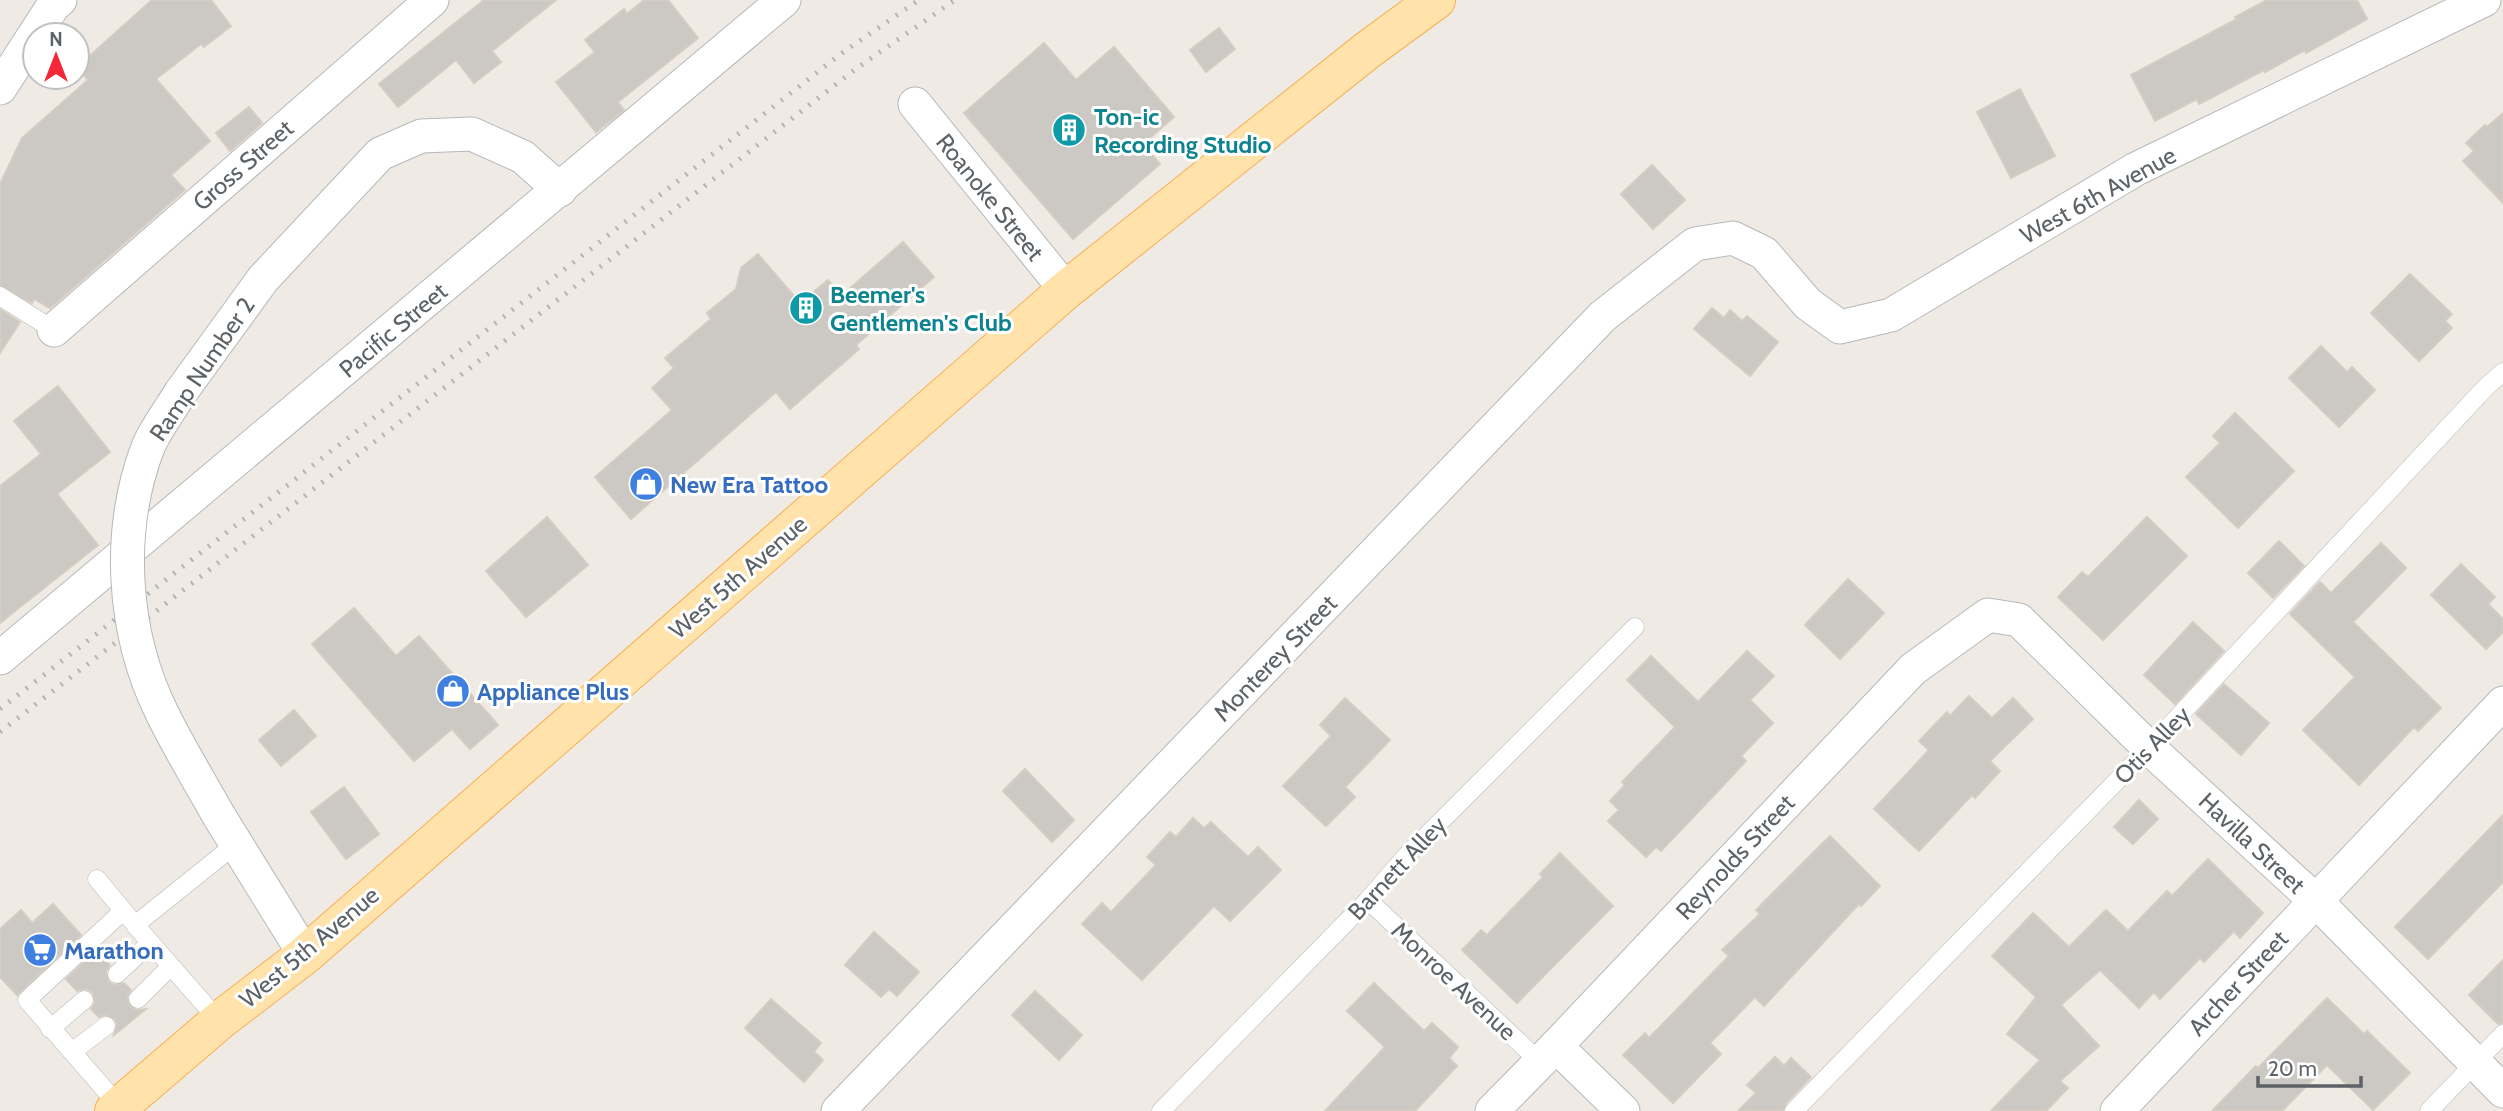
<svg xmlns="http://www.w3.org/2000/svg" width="2503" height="1111" viewBox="0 0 2503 1111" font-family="Cabin,sans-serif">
<rect width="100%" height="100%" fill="#efebe4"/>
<g fill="#ccc8c3" stroke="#d5ccc2" stroke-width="2">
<path d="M 152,0 L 211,0 L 231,26 L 204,47 L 201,44 L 156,79 L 210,141 L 171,175 L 185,190 L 50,308 L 34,299 L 32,303 L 0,285 L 0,184 L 22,138 L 88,80 L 77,67 Z"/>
<path d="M 484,0 L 556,0 L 492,51 L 501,62 L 474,83 L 456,60 L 398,107 L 379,84 Z"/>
<path d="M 644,0 L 668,0 L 698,38 L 618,102 L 624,110 L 596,132 L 556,82 L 595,52 L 585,40 L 624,9 L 627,14 Z"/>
<path d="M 2267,0 L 2357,0 L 2367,19 L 2306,53 L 2305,50 L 2265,72 L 2264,70 L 2199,104 L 2197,99 L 2155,121 L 2131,75 L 2237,19 L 2235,17 Z"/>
<path d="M 1219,28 L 1235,49 L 1206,72 L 1190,50 Z"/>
<path d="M 1044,43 L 1076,80 L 1114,47 L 1174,117 L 1143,144 L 1160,164 L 1073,239 L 964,113 Z"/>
<path d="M 2020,89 L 2055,156 L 2011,178 L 1977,112 Z"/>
<path d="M 249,107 L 262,123 L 230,151 L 216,133 Z"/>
<path d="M 2503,113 L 2503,203 L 2463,161 L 2474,151 L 2466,143 L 2485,125 L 2487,127 Z"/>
<path d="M 1652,165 L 1685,200 L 1653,229 L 1621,194 Z"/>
<path d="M 903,242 L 934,277 L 856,345 L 859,349 L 790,409 L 776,392 L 631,519 L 595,477 L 672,410 L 652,388 L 674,368 L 665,358 L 711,319 L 707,313 L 736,289 L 741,268 L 758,254 L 800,303 L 828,280 L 841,296 Z"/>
<path d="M 2410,274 L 2452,314 L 2445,321 L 2452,328 L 2419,361 L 2371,313 Z"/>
<path d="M 1712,308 L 1724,318 L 1730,310 L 1742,321 L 1747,316 L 1778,342 L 1750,376 L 1694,329 Z"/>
<path d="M 0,309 L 20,322 L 0,353 Z"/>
<path d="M 2321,346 L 2347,372 L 2352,367 L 2375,390 L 2339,427 L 2289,378 Z"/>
<path d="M 58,386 L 110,452 L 57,494 L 98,545 L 0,623 L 0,486 L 41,454 L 14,421 Z"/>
<path d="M 2235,413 L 2294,471 L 2238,528 L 2186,477 L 2220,443 L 2213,436 Z"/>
<path d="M 547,517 L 588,565 L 526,617 L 486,571 Z"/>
<path d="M 2147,517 L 2187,556 L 2103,640 L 2058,597 L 2082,572 L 2088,577 Z"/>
<path d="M 2279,541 L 2304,566 L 2273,598 L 2248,573 Z"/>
<path d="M 2381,543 L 2406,568 L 2353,622 L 2441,708 L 2418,731 L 2414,727 L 2359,785 L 2303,730 L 2355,677 L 2290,614 L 2320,582 L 2331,593 Z"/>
<path d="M 2461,564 L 2495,597 L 2488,604 L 2503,619 L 2503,632 L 2486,649 L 2431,595 Z"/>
<path d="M 1848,579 L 1884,613 L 1840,659 L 1805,625 Z"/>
<path d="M 354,608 L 396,656 L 419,636 L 498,725 L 470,749 L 452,729 L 414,761 L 312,644 Z"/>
<path d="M 2193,622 L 2224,651 L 2175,704 L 2144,675 Z"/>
<path d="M 1747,651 L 1774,676 L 1750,700 L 1773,723 L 1741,756 L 1746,761 L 1717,792 L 1661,851 L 1656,847 L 1646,857 L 1608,821 L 1619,810 L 1610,801 L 1625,785 L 1622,782 L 1675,727 L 1627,680 L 1651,656 L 1698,702 Z"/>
<path d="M 2224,684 L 2269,723 L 2241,755 L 2196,714 Z"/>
<path d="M 1969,696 L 1992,718 L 2013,698 L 2033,719 L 1990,761 L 2000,771 L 1975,798 L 1972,795 L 1919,851 L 1874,809 L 1929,750 L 1919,741 L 1947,712 L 1950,716 Z"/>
<path d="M 1345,698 L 1390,740 L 1345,787 L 1355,797 L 1326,826 L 1283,786 L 1331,736 L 1320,725 Z"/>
<path d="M 294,710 L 316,736 L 281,766 L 259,740 Z"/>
<path d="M 1025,769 L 1074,820 L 1052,842 L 1003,791 Z"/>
<path d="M 344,787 L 379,834 L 346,859 L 311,812 Z"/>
<path d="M 2139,800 L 2158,819 L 2133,844 L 2114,827 Z"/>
<path d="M 2503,815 L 2503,882 L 2428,959 L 2395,927 Z"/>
<path d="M 1193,818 L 1204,828 L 1211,822 L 1248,857 L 1258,847 L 1281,870 L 1230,921 L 1214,906 L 1142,980 L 1082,924 L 1102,903 L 1111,912 L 1156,865 L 1147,857 L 1170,832 L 1176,837 Z"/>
<path d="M 1830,836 L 1880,886 L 1861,906 L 1859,904 L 1764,1006 L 1755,997 L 1710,1043 L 1721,1054 L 1673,1103 L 1623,1055 L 1645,1033 L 1649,1038 L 1729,956 L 1722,950 L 1760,914 L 1756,910 Z"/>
<path d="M 1560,853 L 1613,906 L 1517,1003 L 1462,950 L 1481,930 L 1487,935 L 1543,877 L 1540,874 Z"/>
<path d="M 2208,859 L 2263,913 L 2240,938 L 2234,931 L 2204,962 L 2200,958 L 2160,999 L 2154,992 L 2139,1008 L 2100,970 L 2061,1005 L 2099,1046 L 2060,1081 L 2068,1088 L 2046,1111 L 1991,1111 L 2040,1060 L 2007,1034 L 2036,997 L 1992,956 L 2033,913 L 2069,947 L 2106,910 L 2128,931 L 2167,891 L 2172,896 Z"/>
<path d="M 53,904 L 81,935 L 17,995 L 0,977 L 0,929 L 21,910 L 32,923 Z"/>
<path d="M 874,932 L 919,972 L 897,996 L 889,989 L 881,997 L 845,965 Z"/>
<path d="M 97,950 L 110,965 L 106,971 L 108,981 L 114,985 L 124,983 L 131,990 L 127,997 L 130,1006 L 136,1010 L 146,1009 L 114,1035 L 117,1025 L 115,1019 L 105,1015 L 99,1017 L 91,1009 L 95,1003 L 93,993 L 87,989 L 77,991 L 66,979 Z"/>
<path d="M 2503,960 L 2503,1023 L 2498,1024 L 2469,995 Z"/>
<path d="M 1374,983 L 1424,1031 L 1432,1023 L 1458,1047 L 1449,1058 L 1457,1066 L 1415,1111 L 1325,1111 L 1385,1047 L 1347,1011 Z"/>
<path d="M 1035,991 L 1082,1035 L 1059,1060 L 1012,1015 Z"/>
<path d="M 2327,998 L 2364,1034 L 2367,1031 L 2410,1073 L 2373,1110 L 2327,1065 L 2282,1111 L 2212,1111 L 2256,1066 L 2258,1068 Z"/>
<path d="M 771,999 L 821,1043 L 814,1052 L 823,1060 L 804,1082 L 745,1028 Z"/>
<path d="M 1775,1057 L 1784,1066 L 1791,1058 L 1811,1077 L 1786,1103 L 1783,1111 L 1738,1111 L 1756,1093 L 1747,1085 Z"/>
</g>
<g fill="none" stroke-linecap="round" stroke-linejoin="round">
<g stroke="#b5b8bc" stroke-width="19">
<g id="service">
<path d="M 0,296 L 54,330"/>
<path d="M 97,879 L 131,920"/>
<path d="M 1368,900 L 1540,1062"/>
<path d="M 117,974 L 150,943"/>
<path d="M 138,999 L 171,966"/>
<path d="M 219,1021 L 135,925 L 236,844"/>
<path d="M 50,1029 L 84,1000"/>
<path d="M 72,1052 L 106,1026"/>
<path d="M 119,1106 L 27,1000 L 123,911"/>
<path d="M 1161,1111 L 1368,900 L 1407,855 L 1635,627"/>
<path d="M 1794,1111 L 2149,748 L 2485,388 L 2503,372"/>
<path d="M 2429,1111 L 2503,1034"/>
</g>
</g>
<g stroke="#b5b8bc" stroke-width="35">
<g id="minor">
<path d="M 0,88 L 53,6 L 60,0"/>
<path d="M 915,104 L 1066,290"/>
<path d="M 54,330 L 432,0"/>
<path d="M 181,392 L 263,279 L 380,154 L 421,136 L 472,134 L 523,157 L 560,190"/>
<path d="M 0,658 L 784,0"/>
<path d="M 219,816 L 305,955"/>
<path d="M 1556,1046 L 1623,1111"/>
<path d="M 838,1111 L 1603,316 L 1695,244 L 1733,238 L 1764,253 L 1808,304 L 1840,327 L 1891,315 L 2136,169 L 2484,0"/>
<path d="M 1492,1111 L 1556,1046 L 1913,669 L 1988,615 L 2019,620 L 2149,748 L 2316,901 L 2503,1091"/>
<path d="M 2117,1111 L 2503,703"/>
</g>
</g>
<g stroke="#f9af54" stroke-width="40">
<path id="primary" d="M 114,1111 L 219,1021 L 305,955 L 1066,290 L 1369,49 L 1436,0"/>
</g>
<use href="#service" stroke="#fff" stroke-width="18"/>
<use href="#minor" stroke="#fff" stroke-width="33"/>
<use href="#primary" stroke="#ffe3aa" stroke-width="38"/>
<g stroke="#b3b4b5" stroke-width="5" stroke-dasharray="2 9" stroke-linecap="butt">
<path d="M 0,709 L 846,50 L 919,0"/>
<path d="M 0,732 L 857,68 L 955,0"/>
</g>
<g stroke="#b5b8bc" stroke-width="35" stroke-linecap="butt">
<path id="minor-bridge" d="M 181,392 C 170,410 156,428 148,447 C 116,531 122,632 162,713 C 179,748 200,782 219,816"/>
</g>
<use href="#minor-bridge" stroke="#fff" stroke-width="33"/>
</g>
<defs>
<g id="building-disc" transform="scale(1.75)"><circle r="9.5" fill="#0f9aa8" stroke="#fff"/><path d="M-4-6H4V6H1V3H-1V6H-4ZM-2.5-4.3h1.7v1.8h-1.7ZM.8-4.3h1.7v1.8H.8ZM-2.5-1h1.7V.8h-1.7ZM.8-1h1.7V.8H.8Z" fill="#fff"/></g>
<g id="shop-disc" transform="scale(1.75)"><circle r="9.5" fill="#3f7fe0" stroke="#fff"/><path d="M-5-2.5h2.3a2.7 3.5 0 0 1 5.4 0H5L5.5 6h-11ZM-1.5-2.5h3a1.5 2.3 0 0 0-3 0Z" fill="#fff"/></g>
<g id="supermarket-disc" transform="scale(1.75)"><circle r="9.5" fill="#3f7fe0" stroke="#fff"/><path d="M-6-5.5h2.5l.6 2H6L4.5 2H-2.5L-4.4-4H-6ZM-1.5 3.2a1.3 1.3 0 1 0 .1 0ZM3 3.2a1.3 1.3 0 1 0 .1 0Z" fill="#fff"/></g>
</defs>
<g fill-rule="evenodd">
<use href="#building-disc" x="1069" y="130"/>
<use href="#building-disc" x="806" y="308"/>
<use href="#shop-disc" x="646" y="484"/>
<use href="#shop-disc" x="453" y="691"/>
<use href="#supermarket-disc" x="40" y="950"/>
</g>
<g text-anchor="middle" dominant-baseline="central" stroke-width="6" stroke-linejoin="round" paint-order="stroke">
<g font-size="24" font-weight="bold" fill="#0d838f" stroke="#fff" text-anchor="start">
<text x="1094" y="116">Ton-ic<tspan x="1094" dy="28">Recording Studio</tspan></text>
<text x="830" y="294">Beemer's<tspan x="830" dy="28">Gentlemen's Club</tspan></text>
</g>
<g font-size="24" fill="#5c6266" stroke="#fff">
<text transform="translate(243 165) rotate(-41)">Gross Street</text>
<text transform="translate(2098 195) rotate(-29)">West 6th Avenue</text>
<text transform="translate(990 197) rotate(51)">Roanoke Street</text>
<text transform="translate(393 330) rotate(-40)">Pacific Street</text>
<text transform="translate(202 369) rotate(-56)">Ramp Number 2</text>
<text transform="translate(738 577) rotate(-41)">West 5th Avenue</text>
<text transform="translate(1275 658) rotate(-46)">Monterey Street</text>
<text transform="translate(2152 745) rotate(-46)">Otis Alley</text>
<text transform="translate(2252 843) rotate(43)">Havilla Street</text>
<text transform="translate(1735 857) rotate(-47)">Reynolds Street</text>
<text transform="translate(1397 868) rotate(-47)">Barnett Alley</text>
<text transform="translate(309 947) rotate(-40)">West 5th Avenue</text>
<text transform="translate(1454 981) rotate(43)">Monroe Avenue</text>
<text transform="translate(2238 983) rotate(-47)">Archer Street</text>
</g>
<g font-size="24" font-weight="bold" fill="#366cbe" stroke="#fff" text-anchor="start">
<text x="670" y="484">New Era Tattoo</text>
<text x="477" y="691">Appliance Plus</text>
<text x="64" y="950">Marathon</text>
</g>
</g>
<g transform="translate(56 56)"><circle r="33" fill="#ffffff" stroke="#bec0c2" stroke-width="2"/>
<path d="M0-5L12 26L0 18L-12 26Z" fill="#f3273a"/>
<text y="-10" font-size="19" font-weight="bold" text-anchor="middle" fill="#5c6266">N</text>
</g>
<path d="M2258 1076v10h103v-10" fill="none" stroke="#5c6266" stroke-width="3.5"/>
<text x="2268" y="1076" font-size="21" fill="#5c6266" stroke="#ffffff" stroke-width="5" paint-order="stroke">20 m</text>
</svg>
